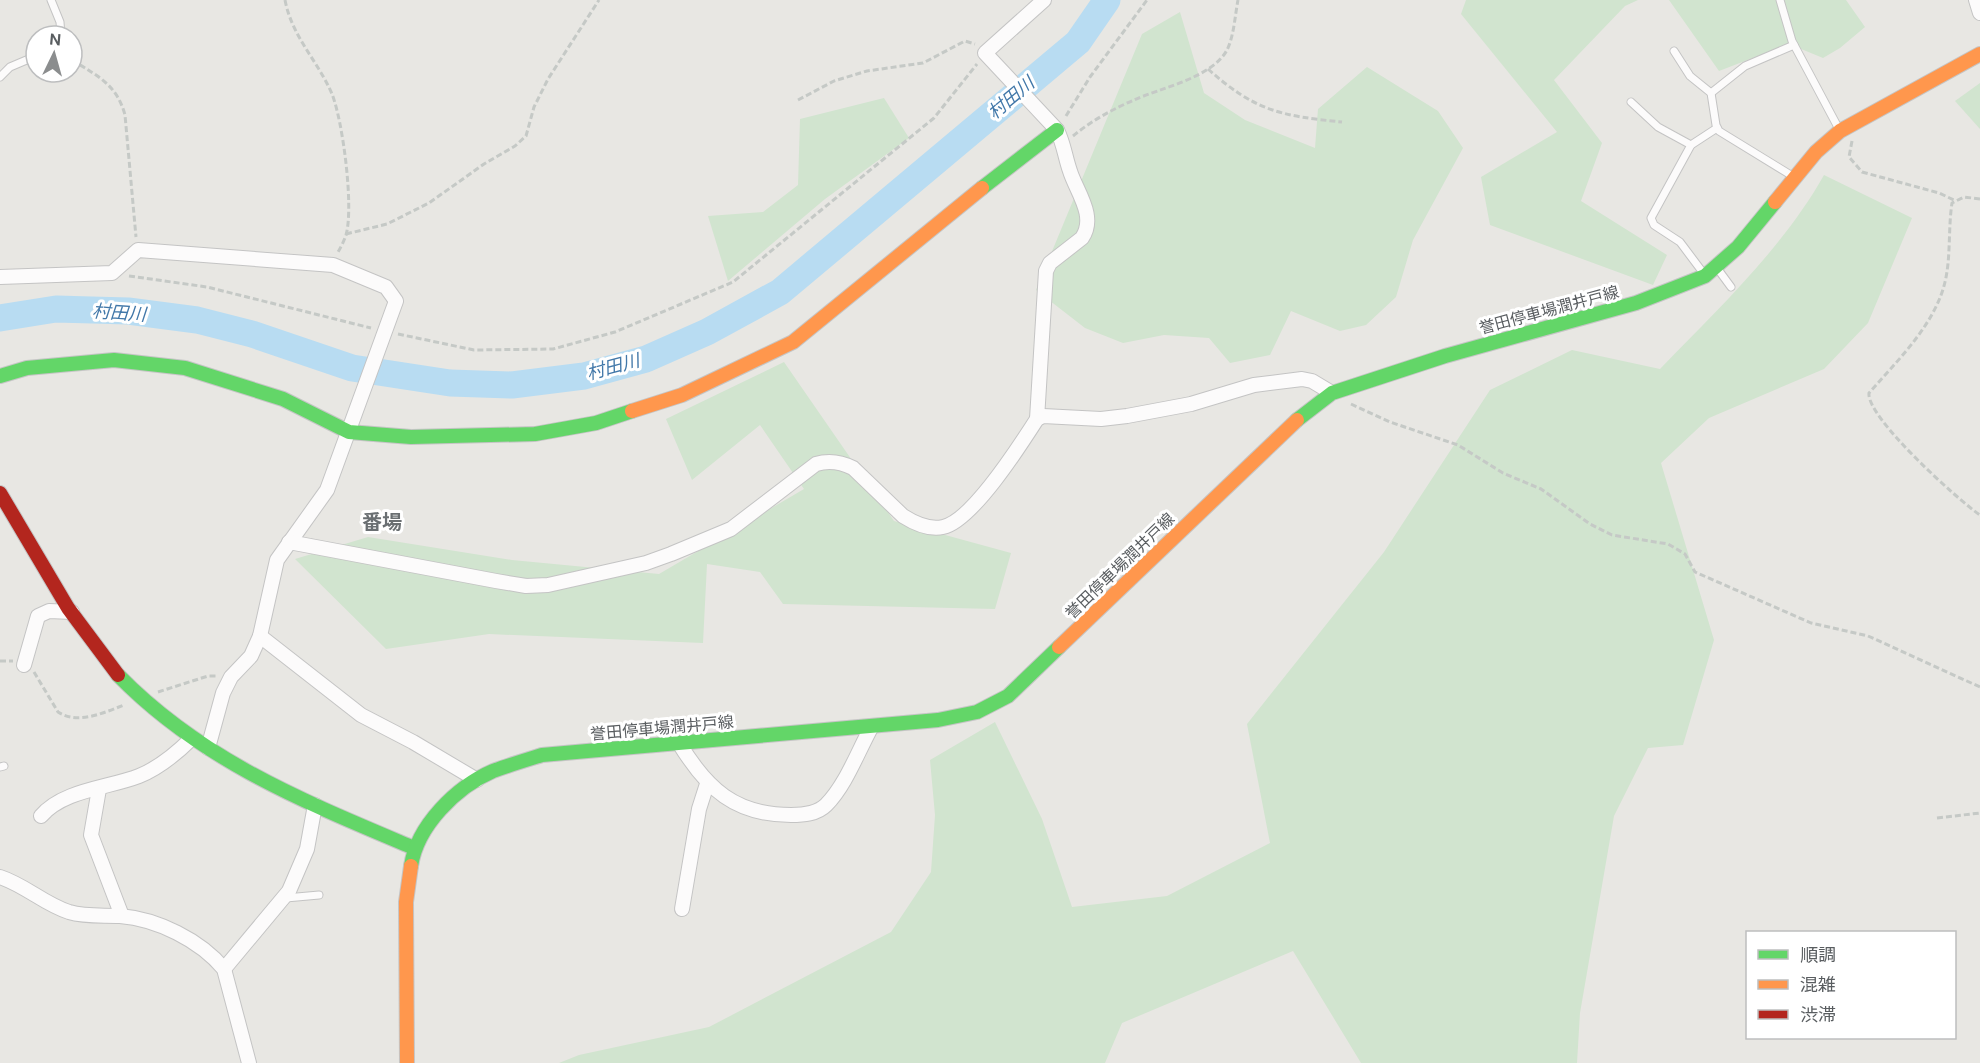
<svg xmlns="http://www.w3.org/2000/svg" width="1980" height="1063" viewBox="0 0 1980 1063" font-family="'DM Sans','Noto Sans JP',sans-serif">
<rect width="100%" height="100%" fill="#e8e7e3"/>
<g fill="#d1e4cf">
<path d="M 1466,0 L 1638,0 L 1625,6 L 1554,80 L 1602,143 L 1581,201 L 1667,255 L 1653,285 L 1490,225 L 1481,177 L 1557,132 L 1461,14 Z"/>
<path d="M 1669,0 L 1846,0 L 1865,27 L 1840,48 L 1823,58 L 1789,44 L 1719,71 Z"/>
<path d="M 1180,12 L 1204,93 L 1245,120 L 1315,148 L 1318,109 L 1367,67 L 1438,111 L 1463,148 L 1413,240 L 1396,297 L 1366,325 L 1340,331 L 1291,311 L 1270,355 L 1230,363 L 1209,338 L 1164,335 L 1123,343 L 1085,328 L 1036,290 L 1142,34 Z"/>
<path d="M 1980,83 L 1980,129 L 1955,101 Z"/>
<path d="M 884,98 L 909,138 L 825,199 L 728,281 L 708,216 L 763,212 L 798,185 L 800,119 Z"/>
<path d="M 1824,175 L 1912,218 L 1868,323 L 1824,369 L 1709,418 L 1661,463 L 1714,640 L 1683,745 L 1648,748 L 1614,816 L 1580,1013 L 1577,1063 L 1361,1063 L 1293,951 L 1122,1023 L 1105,1063 L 559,1063 L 579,1055 L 709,1027 L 891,932 L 931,872 L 935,815 L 930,760 L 995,722 L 1042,819 L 1072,907 L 1167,896 L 1270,843 L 1247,724 L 1384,552 L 1490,390 L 1572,350 L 1660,369 C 1718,309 1783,248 1824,175 Z"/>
<path d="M 784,362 L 894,521 L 1011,553 L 995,609 L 783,604 L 760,572 L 707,564 L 703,643 L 489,634 L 386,649 L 295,559 L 368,537 L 512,560 L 659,574 L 804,489 L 760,425 L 692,480 L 666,419 Z"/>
</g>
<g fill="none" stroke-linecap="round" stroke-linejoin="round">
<path stroke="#b8dcf2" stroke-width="27" d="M 0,318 L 56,309 L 128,311 L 197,320 L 252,334 L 352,368 L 450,383 L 512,385 L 584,376 L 646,359 L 707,332 L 780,292 L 1078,42 L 1107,0"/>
<g stroke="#c4c4c4" stroke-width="9">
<g id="lane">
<path d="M 51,0 L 60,22 L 61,36"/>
<path d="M 1780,0 L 1792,41 L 1840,131"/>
<path d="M 1674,51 L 1690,76 L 1711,93 L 1716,125 L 1719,131 L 1794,177"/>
<path d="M 0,77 L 10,67 L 36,56"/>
<path d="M 1711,93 L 1745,66 L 1794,45"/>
<path d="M 1631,102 L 1658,127 L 1691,145"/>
<path d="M 1717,268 L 1731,287"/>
<path d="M 1704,274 L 1680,242 L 1654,225 L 1651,218 L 1691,145 L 1717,128"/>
<path d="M 0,767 L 4,766"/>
<path d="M 286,898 L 319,895"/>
</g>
</g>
<g stroke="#c4c4c4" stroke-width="16">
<g id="street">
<path d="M 1976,0 L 1980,13"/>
<path d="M 0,277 L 112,273 L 138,250 L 333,265 L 386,287 L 396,301 L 327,490 L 277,560 L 260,636 L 251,656 L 231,677 L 223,693 L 208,748"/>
<path d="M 1037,419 L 1046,271 L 1050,263 L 1082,238 C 1097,216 1076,191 1070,171 C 1065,157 1064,144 1057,130 L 985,53 L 1044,0"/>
<path d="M 289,542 L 496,581 L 526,586 L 548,585 L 646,563 L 671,554 L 731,529 L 816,464 C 829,460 841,462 853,468 L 903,516 C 914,523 929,530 943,527 C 972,521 1021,444 1037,419 L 1043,416 L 1101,419 L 1127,416 L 1191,404 L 1254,385 L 1302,379 L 1312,381 L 1332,393"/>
<path d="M 260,636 L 361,715 L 413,742 L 477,780"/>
<path d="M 24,665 L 38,616 L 49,611 L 72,612"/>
<path d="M 679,743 C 707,789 735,815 791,815 C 803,815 817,814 826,805 C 846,785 858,751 872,726"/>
<path d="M 99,789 L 91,835 L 122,916"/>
<path d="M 41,816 C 63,790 108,788 139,776 C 159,768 177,753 192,738"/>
<path d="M 0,877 C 25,885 44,904 69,912 C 86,917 102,915 120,916 C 157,919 200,940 224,969 L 249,1063"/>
<path d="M 682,909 L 699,809 L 707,784"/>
<path d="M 224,969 L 289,891 L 307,849 L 315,805"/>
</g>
</g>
<g stroke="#c5c5c5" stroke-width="16">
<g id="fast">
<path d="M 982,188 L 1057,130"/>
<path d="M 0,376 L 27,368 L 114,360 L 185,368 L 283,399 L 349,432 L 411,437 L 535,434 L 596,423 L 632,411"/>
<path d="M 1297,420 L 1332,393 L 1445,356 L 1636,303 L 1705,276 L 1738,247 L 1775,202"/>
<path d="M 118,675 C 202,761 305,802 414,848"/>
<path d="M 411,866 C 417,826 456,787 493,771 C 509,765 526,760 542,755 L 938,720 L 977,712 L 1008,696 L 1059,647"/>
</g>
</g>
<g stroke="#c5c5c5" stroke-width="16">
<g id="slow">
<path d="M 1775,202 L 1816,152 L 1840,131 L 1980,54"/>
<path d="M 632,411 L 682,395 L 793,342 L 982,188"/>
<path d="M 1059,647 L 1297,420"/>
<path d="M 407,1063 L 406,902 L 411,866"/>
</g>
</g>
<g stroke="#c5c5c5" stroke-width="16">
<path id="jam" d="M 0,493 L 68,608 L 118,675"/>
</g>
<g stroke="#c5c9c6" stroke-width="3" stroke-dasharray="6 3" stroke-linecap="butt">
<path d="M 285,0 C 292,37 318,61 332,94 C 343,122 354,207 346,235 C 344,241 341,247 338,252"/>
<path d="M 72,60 C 98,76 117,85 125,115 L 136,237"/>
<path d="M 1208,69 C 1255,111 1281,116 1342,122"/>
<path d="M 798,100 L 834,81 L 867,71 L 923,63 L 965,41 L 975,44"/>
<path d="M 1066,116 L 1090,77 L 1147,0"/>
<path d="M 1073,136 C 1091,121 1113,109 1134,100 C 1160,88 1212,78 1227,50 C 1234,36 1235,15 1238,0"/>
<path d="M 1852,141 L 1849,157 L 1862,172 L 1939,193 L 1954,200"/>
<path d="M 1980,199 L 1964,197 L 1952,203 C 1948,229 1951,257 1945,282 C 1935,325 1896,362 1869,393 C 1866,417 1958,500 1980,515"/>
<path d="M 346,234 L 387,224 L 429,203 L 484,164 L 515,146 L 526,136 L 534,107 L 548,79 L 599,0"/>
<path d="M 129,276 L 207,287 L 371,328"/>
<path d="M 398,334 L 474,350 L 553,349 L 615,332 L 733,282 L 934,118 L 977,64"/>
<path d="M 1351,404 L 1390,422 L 1458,445 L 1503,473 L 1541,489 L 1590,524 L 1612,535 L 1668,544 L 1685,554 L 1695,572 L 1811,623 L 1868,636 L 1980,687"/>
<path d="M 0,661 L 13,661"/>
<path d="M 34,672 L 58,712 C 78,725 103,713 124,705"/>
<path d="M 158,692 L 208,676 L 218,676"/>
<path d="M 1937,818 L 1980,813"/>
</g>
<use href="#lane" stroke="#fcfbfb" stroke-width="7"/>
<use href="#street" stroke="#fcfbfb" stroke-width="14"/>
<use href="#fast" stroke="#63d668" stroke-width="14"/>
<use href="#slow" stroke="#ff974d" stroke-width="14"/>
<use href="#jam" stroke="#b3261e" stroke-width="14"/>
</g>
<g text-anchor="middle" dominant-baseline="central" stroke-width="6" stroke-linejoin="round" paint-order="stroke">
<g font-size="16" fill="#595d60" stroke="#fff">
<text transform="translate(1549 310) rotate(-15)">誉田停車場潤井戸線</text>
<text transform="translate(1120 566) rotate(-44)">誉田停車場潤井戸線</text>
<text transform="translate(662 728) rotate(-5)">誉田停車場潤井戸線</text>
</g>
<g font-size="18" font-style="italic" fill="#4278a9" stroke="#fff">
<text transform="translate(1011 98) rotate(-40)">村田川</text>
<text transform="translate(119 313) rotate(4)">村田川</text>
<text transform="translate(613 367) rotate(-15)">村田川</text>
</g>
<g font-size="20" font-weight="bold" fill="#6a6f72" stroke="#fff">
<text x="382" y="522">番場</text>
</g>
</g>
<rect x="1746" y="931" width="210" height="108" fill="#ffffff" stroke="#bdbebf" stroke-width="1.5"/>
<rect x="1758" y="950" width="30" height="9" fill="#63d668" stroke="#bdbebf" stroke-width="1.5"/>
<text x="1800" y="961" font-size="18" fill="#595d60">順調</text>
<rect x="1758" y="980" width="30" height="9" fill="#ff974d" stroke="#bdbebf" stroke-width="1.5"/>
<text x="1800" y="991" font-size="18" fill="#595d60">混雑</text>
<rect x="1758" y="1010" width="30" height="9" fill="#b3261e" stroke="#bdbebf" stroke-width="1.5"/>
<text x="1800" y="1021" font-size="18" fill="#595d60">渋滞</text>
<g transform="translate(54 54) rotate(5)"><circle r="28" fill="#ffffff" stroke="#bdbebf" stroke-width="1.5"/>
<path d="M0-4.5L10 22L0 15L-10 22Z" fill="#8b8d8e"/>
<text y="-9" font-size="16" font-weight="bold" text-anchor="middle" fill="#595d60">N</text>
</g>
</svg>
